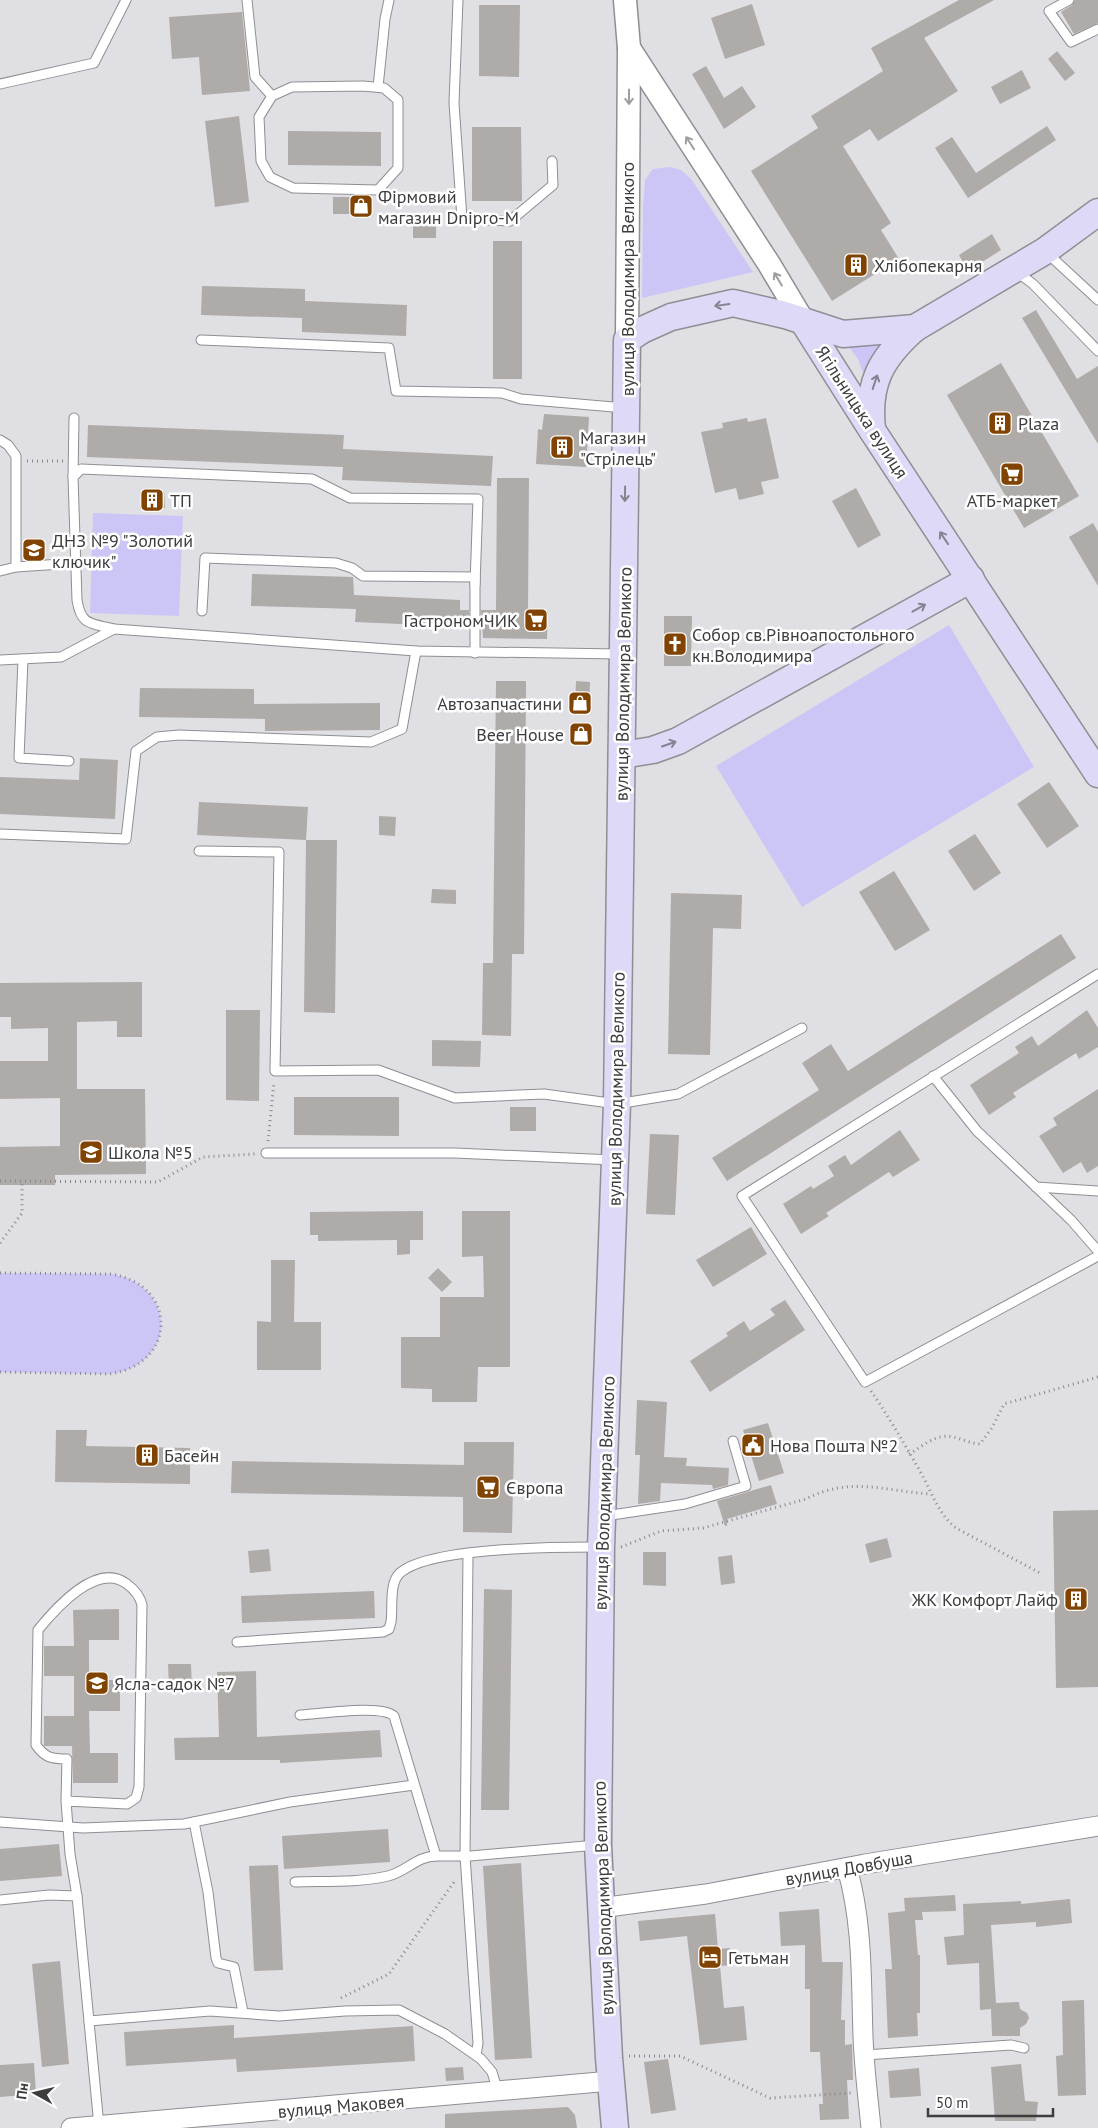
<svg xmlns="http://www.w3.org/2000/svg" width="1098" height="2128" viewBox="0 0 1098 2128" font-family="'PT Sans',sans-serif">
<rect width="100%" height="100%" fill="#e0dfe4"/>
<g fill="#cbc6f6">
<path d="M 670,167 L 681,170 L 692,180 L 753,272 L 642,298 L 643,206 L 645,180 L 653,169 Z"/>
<path d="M 884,342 L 863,373 L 858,359 L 848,346 Z"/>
<path d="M 93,513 L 183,516 L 179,616 L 90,613 Z"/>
<path d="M 949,625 L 1034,767 L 802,907 L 716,766 Z"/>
<path d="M 0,1273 L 111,1274 C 179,1285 177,1366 109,1374 L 0,1372 Z"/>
</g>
<g fill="#afaba8">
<path d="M 959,0 L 994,0 L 924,38 L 958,91 L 878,141 L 870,129 L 843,146 L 891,223 L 881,230 L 899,259 L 832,301 L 751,171 L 818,128 L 811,116 L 883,71 L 871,48 Z"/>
<path d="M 1075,0 L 1098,0 L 1098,23 L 1074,34 L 1061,12 L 1072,5 Z"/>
<path d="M 752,4 L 765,45 L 725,59 L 711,18 Z"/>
<path d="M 479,5 L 520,5 L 519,77 L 479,76 Z"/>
<path d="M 242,12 L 250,91 L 202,95 L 199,57 L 172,59 L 169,17 Z"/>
<path d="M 1057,51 L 1075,73 L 1065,81 L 1048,59 Z"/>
<path d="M 706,66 L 724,98 L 742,86 L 756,107 L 724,129 L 692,74 Z"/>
<path d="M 1022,70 L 1031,88 L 1000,104 L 991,87 Z"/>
<path d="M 239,116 L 249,202 L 215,207 L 205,121 Z"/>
<path d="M 1047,126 L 1056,140 L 968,198 L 935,148 L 952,137 L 976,173 Z"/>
<path d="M 472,127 L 521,127 L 522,201 L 472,201 Z"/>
<path d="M 288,131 L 381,132 L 381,166 L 288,165 Z"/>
<rect x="333" y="197" width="38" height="17"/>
<path d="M 413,225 L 436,226 L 436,238 L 413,238 Z"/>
<path d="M 992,234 L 1001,250 L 968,271 L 959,255 Z"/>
<rect x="493" y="241" width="29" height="138"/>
<path d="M 202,286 L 305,289 L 305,301 L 407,305 L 406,336 L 302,332 L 302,318 L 201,315 Z"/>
<path d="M 1036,310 L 1077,379 L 1098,366 L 1098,444 L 1022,318 Z"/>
<path d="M 1001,363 L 1079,496 L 1024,528 L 947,395 Z"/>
<path d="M 544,414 L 589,417 L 586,467 L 536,464 L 538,429 L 542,430 Z"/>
<path d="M 747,418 L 748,422 L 766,418 L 779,478 L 761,482 L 764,494 L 739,500 L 736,488 L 715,493 L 701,432 L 723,428 L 722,423 Z"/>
<path d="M 88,425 L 344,435 L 343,449 L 493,456 L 491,486 L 342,480 L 343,467 L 87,457 Z"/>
<path d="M 497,478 L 529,478 L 528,611 L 548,611 L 547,639 L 483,638 L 481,610 L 496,610 Z"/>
<path d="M 856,488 L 881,535 L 858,548 L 832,501 Z"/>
<path d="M 164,491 L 165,508 L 140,509 L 140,492 Z"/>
<path d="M 1093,523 L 1098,532 L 1098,586 L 1069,537 Z"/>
<path d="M 252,574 L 353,577 L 354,595 L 460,600 L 460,610 L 469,610 L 469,627 L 355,622 L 356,609 L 251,606 Z"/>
<path d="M 664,616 L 692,616 L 691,666 L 664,666 Z"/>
<path d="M 496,681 L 526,681 L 524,954 L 512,954 L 511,1036 L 482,1035 L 483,963 L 493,963 Z"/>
<path d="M 576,681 L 590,682 L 589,707 L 575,706 Z"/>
<path d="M 140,688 L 254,689 L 254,704 L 380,703 L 380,730 L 265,731 L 265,719 L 139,717 Z"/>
<path d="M 80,758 L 118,760 L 115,819 L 0,814 L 0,777 L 79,780 Z"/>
<path d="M 1049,782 L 1079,826 L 1047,848 L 1017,804 Z"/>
<path d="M 199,802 L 308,807 L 306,840 L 197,835 Z"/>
<path d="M 379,816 L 396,817 L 395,836 L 379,835 Z"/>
<path d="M 975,834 L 1001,873 L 974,891 L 948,851 Z"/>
<path d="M 306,840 L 337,840 L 335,1013 L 304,1012 Z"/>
<path d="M 894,871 L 930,930 L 895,951 L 859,892 Z"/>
<path d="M 432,889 L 456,890 L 456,904 L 431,903 Z"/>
<path d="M 671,893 L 742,895 L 741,929 L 713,928 L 710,1055 L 668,1054 Z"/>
<path d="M 1061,934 L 1076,958 L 727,1181 L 712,1158 L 819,1090 L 802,1063 L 831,1044 L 848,1071 Z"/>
<path d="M 142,982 L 142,1037 L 117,1037 L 117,1021 L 77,1022 L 77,1089 L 145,1089 L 146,1174 L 55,1175 L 55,1185 L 0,1185 L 0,1147 L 60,1146 L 60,1098 L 0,1099 L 0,1061 L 48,1061 L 48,1028 L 11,1029 L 11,1017 L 0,1017 L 0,983 Z"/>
<path d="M 226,1010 L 260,1010 L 259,1101 L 226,1100 Z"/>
<path d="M 1087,1010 L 1098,1028 L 1098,1047 L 1079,1059 L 1076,1053 L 1013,1093 L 1016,1097 L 989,1115 L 970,1085 L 1019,1053 L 1015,1047 L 1032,1036 L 1038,1046 Z"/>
<path d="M 432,1040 L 481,1041 L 480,1067 L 432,1066 Z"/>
<path d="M 1098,1089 L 1098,1166 L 1087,1173 L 1081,1162 L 1063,1173 L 1039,1136 L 1057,1125 L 1053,1118 Z"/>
<path d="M 294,1097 L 399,1097 L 399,1136 L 294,1135 Z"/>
<rect x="510" y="1107" width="26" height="24"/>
<path d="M 900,1130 L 920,1160 L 893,1177 L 889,1172 L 826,1213 L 829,1216 L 801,1234 L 783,1204 L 811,1186 L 813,1189 L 834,1176 L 828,1166 L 845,1155 L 851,1165 Z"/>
<path d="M 650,1134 L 679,1135 L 675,1215 L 646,1214 Z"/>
<path d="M 423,1211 L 423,1240 L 410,1240 L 410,1254 L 397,1255 L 397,1240 L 318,1241 L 318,1235 L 310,1235 L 310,1212 Z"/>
<path d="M 462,1211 L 510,1211 L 510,1367 L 478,1367 L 477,1402 L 432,1402 L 432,1389 L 401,1388 L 401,1337 L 440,1337 L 440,1297 L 484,1297 L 483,1256 L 462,1257 Z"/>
<path d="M 751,1227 L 767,1254 L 713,1287 L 696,1260 Z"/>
<path d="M 271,1260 L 295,1260 L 294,1322 L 321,1322 L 321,1370 L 257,1370 L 257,1321 L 271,1322 Z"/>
<path d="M 438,1268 L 452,1282 L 442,1292 L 428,1278 Z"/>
<path d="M 785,1300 L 805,1330 L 710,1392 L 690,1361 L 728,1336 L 726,1333 L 744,1321 L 750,1331 L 775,1315 L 770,1309 Z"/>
<path d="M 637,1400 L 667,1402 L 664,1457 L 687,1458 L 686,1466 L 729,1468 L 728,1485 L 713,1489 L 712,1485 L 661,1483 L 660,1501 L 638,1504 L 640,1455 L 635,1455 Z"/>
<path d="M 768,1423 L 784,1473 L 759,1481 L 743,1430 Z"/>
<path d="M 56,1430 L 87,1430 L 86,1446 L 190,1448 L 190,1484 L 55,1482 Z"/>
<path d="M 464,1442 L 514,1442 L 512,1533 L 463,1532 L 463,1497 L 231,1493 L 232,1461 L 464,1465 Z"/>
<path d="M 771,1485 L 777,1504 L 727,1519 L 727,1526 L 725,1526 L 717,1501 Z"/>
<path d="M 1098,1510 L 1098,1687 L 1056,1688 L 1053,1511 Z"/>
<path d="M 887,1538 L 892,1557 L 870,1563 L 865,1544 Z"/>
<path d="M 269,1549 L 271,1571 L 250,1573 L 248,1551 Z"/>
<path d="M 643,1552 L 666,1552 L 666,1586 L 643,1585 Z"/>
<path d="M 732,1555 L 735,1583 L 721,1585 L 718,1557 Z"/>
<path d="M 484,1589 L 512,1590 L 509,1810 L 481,1810 Z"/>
<path d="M 374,1591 L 375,1618 L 242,1623 L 241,1596 Z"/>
<path d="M 119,1609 L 119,1640 L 89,1640 L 89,1680 L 120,1680 L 120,1711 L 89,1711 L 90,1753 L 118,1753 L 118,1783 L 73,1783 L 72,1746 L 44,1746 L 44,1716 L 74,1716 L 74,1676 L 44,1676 L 44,1646 L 74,1646 L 73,1610 Z"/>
<path d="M 168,1664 L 191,1664 L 192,1689 L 169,1689 Z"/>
<path d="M 256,1671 L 257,1737 L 380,1730 L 382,1757 L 280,1763 L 280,1760 L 175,1760 L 174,1738 L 219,1737 L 217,1672 Z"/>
<path d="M 388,1829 L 390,1862 L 284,1869 L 282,1836 Z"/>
<path d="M 59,1844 L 62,1876 L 0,1881 L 0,1849 Z"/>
<path d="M 521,1863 L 532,2058 L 495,2060 L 483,1866 Z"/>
<path d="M 278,1865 L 283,1970 L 254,1971 L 249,1866 Z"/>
<path d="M 955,1895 L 956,1911 L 922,1912 L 923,1920 L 915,1920 L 918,1955 L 920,1955 L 920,2013 L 917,2013 L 918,2036 L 888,2038 L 885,1969 L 892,1969 L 888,1913 L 905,1911 L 904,1898 Z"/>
<path d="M 1070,1899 L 1072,1923 L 1036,1927 L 1036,1922 L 991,1925 L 996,2003 L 1019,2002 L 1020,2009 L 1027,2013 L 1029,2018 L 1026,2024 L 1020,2028 L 1020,2036 L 992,2036 L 991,2009 L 980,2010 L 979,1963 L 947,1965 L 944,1937 L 964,1935 L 963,1904 L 1021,1901 L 1021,1904 Z"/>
<path d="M 819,1909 L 822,1962 L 843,1962 L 841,2020 L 845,2020 L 845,2045 L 852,2044 L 853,2080 L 847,2080 L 849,2119 L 820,2120 L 819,2104 L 823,2104 L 820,2052 L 810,2052 L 810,1989 L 805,1989 L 805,1945 L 781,1946 L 779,1912 Z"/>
<path d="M 715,1914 L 718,1949 L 730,1948 L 732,1965 L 720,1966 L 724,2008 L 744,2006 L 747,2040 L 700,2045 L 687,1936 L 640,1941 L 638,1921 Z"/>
<path d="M 60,1961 L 69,2064 L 42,2067 L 32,1964 Z"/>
<path d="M 1084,2000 L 1086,2095 L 1058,2096 L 1056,2056 L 1063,2055 L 1062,2001 Z"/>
<path d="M 234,2025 L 234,2038 L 413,2026 L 415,2061 L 237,2072 L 236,2059 L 126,2066 L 124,2032 Z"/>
<path d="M 668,2059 L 676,2110 L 651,2114 L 644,2062 Z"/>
<path d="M 34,2063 L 36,2094 L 0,2097 L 0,2065 Z"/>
<path d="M 1021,2064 L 1025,2101 L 1038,2102 L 1036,2121 L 995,2121 L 991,2067 Z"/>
<path d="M 463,2067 L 464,2080 L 446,2081 L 445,2068 Z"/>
<path d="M 919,2068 L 921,2096 L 890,2098 L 888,2071 Z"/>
<path d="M 568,2107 L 575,2115 L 577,2128 L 445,2128 L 445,2114 Z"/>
</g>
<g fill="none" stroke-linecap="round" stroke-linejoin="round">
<g stroke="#8f8e93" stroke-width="11">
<g id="service">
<path d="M 247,0 L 255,77 L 272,96"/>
<path d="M 458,0 L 454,103 L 462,219 L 510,221 L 553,185 L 552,161"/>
<path d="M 1069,0 L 1049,11 L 1071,42 L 1098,29"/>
<path d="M 0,84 L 94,63 L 126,0"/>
<path d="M 363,86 L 384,88 L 398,100 L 398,168 L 378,190 L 293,188 L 270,177 L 261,161 L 259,117 L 272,96 L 292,87 Z"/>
<path d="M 378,87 L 385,19 L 389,0"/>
<path d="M 1047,253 L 1098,300"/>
<path d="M 1016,271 L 1033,284 L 1098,351"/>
<path d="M 201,340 L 389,348 L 396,391 L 502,393 L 521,399 L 625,408"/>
<path d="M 0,440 L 8,445 L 16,456 L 16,567 L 0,571"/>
<path d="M 73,477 L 74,418"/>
<path d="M 16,567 L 76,563"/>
<path d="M 202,611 L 205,558 L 336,563 L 352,568 L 363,576 L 475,577 L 475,653"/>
<path d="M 114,629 C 91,623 81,626 77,600 L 73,477 L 81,469 L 312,479 L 350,498 L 478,499 L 475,585"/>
<path d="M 23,659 L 19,758 L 69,761"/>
<path d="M 0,660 L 61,657 L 114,629 L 416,651 L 620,654"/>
<path d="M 0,834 L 126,839 L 136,751 L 157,737 L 179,735 L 371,742 L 402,729 L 416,651"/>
<path d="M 199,851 L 279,852 L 275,1071 L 378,1070 L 455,1098 L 544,1094 L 617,1104 L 678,1094 L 802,1028"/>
<path d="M 1098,974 L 742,1196 L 865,1382 L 1098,1256"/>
<path d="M 933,1076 L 977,1131 L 1071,1220 L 1098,1251"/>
<path d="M 266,1153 L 455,1153 L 613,1160"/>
<path d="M 1036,1187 L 1098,1191"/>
<path d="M 605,1516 L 685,1504 L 746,1486 L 733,1441"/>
<path d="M 468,1554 L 465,1856 L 478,2043 L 476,2055"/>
<path d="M 237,1642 L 383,1632 L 389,1629 L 391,1622 C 393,1609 389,1584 399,1574 C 426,1547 559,1547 598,1547"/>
<path d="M 300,1715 C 320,1714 381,1704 394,1716 L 436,1856 L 470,1856 L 597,1845"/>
<path d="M 66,1801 L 67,1759 C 52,1759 45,1758 36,1745 L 38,1630 C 55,1609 97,1561 127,1584 C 135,1590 140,1596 142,1605 L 139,1787 L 136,1798 L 127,1804 L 66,1801 L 70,1854 L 77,1896"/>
<path d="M 0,1822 L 83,1828 L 184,1824 L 290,1802 L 414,1785"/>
<path d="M 194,1822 L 208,1892 L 216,1958 L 218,1963 L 234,1967 L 243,2012"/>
<path d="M 295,1882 C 325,1881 358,1883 388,1876 C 406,1872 417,1856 436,1856"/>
<path d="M 0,1900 L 49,1895 L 77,1896 L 99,2126"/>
<path d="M 89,2021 L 210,2011 L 279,2016 L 345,2011 L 399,2010 L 445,2034 L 481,2059 L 492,2072 L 498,2092"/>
<path d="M 865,2055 L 1011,2045 L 1024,2048"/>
</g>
</g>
<g stroke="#8f8e93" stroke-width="21">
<g id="minor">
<path d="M 847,1868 C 863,1923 861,1979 863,2036 C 864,2067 868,2097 871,2128"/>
<path d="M 600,1908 L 706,1894 L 865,1864 L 1098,1826"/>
<path d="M 71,2128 L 611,2081"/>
</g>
</g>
<g stroke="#8f8e93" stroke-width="25">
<g id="tertiary">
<path d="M 625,0 L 629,48 L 627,340"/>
<path d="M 629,48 L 769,264 L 803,321"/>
</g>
</g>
<g stroke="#8f8e93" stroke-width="29">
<g id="secondary">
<path d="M 803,321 L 872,430 L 1098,774"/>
<path d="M 872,429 C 867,383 881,358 915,328 L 1045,251 L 1098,212"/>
<path d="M 622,755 L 653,750 L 678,741 L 971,579"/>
<path d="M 615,2128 L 609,2058 L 598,1845 L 601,1547 L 617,1104 L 627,340 L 642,330 L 671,317 L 733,303 L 785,315 L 843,334 L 915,328"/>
</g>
</g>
<g stroke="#89898c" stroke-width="3" stroke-dasharray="1 4" stroke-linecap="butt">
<path d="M 27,461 L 63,461"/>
<path d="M 268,1141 L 274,1082"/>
<path d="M 0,1181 L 158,1182 L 203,1157 L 255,1154"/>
<path d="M 0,1243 L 22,1213 L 22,1181"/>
<path d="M 0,1273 L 111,1274 C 179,1285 177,1365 109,1374 L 0,1372"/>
<path d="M 871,1391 C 889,1417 905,1445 921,1473 C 932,1492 938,1514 956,1528 L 1040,1573"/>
<path d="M 909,1454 C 923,1446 936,1433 953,1437 C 962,1439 969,1443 980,1444 L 992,1428 L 1004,1404 L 1098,1377"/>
<path d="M 621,1547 L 661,1531 L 703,1528 L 806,1499 C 850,1476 884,1491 930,1494"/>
<path d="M 341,1998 L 389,1974 L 454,1882"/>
<path d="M 629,2056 L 680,2056 L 770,2098 L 851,2093"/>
</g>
<use href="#service" stroke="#fff" stroke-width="9"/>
<use href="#minor" stroke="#fff" stroke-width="19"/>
<use href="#tertiary" stroke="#fff" stroke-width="22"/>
<use href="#secondary" stroke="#ded9f7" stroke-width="26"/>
</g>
<defs><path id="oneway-shaft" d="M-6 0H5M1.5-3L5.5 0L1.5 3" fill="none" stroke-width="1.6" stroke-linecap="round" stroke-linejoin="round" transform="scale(1.25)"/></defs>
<g stroke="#9e9e9f">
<use href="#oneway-shaft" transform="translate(629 97) rotate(90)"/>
<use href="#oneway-shaft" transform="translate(690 143) rotate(-123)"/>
<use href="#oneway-shaft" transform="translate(778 279) rotate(-121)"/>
</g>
<g stroke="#858392">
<use href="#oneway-shaft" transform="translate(722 305) rotate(172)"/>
<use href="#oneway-shaft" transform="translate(875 382) rotate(-72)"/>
<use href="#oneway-shaft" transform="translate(625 494) rotate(91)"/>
<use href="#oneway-shaft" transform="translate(944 538) rotate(-124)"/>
<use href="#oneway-shaft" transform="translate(919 608) rotate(-29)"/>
<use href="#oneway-shaft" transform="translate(669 744) rotate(-19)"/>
</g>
<defs>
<g id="shop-square" transform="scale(1.25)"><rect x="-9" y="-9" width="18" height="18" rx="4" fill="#814301" stroke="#fff"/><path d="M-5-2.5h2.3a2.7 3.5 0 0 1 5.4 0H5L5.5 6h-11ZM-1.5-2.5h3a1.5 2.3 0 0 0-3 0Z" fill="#fff"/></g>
<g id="building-square" transform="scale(1.25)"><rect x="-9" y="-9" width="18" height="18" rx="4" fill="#814301" stroke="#fff"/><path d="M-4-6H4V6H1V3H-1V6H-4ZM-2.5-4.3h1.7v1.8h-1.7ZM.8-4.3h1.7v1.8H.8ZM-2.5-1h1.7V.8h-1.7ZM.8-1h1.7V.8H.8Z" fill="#fff"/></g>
<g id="supermarket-square" transform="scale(1.25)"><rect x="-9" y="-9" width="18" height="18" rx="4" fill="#814301" stroke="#fff"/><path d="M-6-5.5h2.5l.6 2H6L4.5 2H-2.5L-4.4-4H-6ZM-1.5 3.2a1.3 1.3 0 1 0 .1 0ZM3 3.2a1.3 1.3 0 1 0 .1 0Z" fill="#fff"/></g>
<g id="school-square" transform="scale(1.25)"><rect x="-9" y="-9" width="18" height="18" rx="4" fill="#814301" stroke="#fff"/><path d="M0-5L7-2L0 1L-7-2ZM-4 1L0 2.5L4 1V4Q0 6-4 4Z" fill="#fff"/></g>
<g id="church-square" transform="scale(1.25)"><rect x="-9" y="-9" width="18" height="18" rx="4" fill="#814301" stroke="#fff"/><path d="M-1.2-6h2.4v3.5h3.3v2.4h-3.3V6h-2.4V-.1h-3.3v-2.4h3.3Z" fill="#fff"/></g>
<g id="civic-square" transform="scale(1.25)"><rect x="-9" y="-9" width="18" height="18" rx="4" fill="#814301" stroke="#fff"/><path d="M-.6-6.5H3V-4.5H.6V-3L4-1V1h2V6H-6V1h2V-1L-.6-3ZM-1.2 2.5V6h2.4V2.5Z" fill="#fff"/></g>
<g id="hotel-square" transform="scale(1.25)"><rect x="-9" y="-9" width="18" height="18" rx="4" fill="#814301" stroke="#fff"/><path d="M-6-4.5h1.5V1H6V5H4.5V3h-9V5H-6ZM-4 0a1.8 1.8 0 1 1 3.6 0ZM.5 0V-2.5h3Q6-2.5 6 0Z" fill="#fff"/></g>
</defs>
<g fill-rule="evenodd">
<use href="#shop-square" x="361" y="206"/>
<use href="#building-square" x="856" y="265"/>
<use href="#building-square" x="1000" y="423"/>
<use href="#building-square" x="562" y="447"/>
<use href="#supermarket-square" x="1012" y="474"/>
<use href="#building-square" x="152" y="500"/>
<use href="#school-square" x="34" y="550"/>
<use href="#supermarket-square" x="536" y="620"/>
<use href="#church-square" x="675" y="644"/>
<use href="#shop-square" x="580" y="703"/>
<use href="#shop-square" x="581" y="734"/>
<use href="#school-square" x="91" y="1152"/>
<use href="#civic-square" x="753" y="1445"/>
<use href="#building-square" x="147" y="1455"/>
<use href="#supermarket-square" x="488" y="1487"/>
<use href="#building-square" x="1076" y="1599"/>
<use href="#school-square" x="97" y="1683"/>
<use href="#hotel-square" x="710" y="1957"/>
</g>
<g text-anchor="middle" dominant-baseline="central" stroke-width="5" stroke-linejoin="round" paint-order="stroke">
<g font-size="18" fill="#3d3d3f" stroke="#fff" text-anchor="start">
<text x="378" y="196">Фірмовий<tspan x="378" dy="21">магазин Dnipro-M</tspan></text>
<text x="874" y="265">Хлібопекарня</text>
<text x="1018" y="423">Plaza</text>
<text x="580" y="437">Магазин<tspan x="580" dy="21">"Стрілець"</tspan></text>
<text x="170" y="500">ТП</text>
<text x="1012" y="500" text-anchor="middle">АТБ-маркет</text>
<text x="52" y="540">ДНЗ №9 "Золотий<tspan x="52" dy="21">ключик"</tspan></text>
<text x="518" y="620" text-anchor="end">ГастрономЧИК</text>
<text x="692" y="634">Собор св.Рівноапостольного<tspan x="692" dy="21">кн.Володимира</tspan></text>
<text x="562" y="703" text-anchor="end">Автозапчастини</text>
<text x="564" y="734" text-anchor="end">Beer House</text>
<text x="108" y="1152">Школа №5</text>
<text x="770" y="1445">Нова Пошта №2</text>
<text x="164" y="1455">Басейн</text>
<text x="506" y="1487">Європа</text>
<text x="1058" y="1599" text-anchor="end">ЖК Комфорт Лайф</text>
<text x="114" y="1683">Ясла-садок №7</text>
<text x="728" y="1957">Гетьман</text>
</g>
<g font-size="18" fill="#3d3d3f" stroke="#fff">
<text transform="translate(627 279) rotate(-90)">вулиця Володимира Великого</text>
<text transform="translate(862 412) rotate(57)">Ягільницька вулиця</text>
<text transform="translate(623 684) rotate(-89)">вулиця Володимира Великого</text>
<text transform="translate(616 1089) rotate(-89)">вулиця Володимира Великого</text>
<text transform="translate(604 1493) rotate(-88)">вулиця Володимира Великого</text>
<text transform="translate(849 1868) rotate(-10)">вулиця Довбуша</text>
<text transform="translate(603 1898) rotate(-92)">вулиця Володимира Великого</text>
<text transform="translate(341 2106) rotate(-5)">вулиця Маковея</text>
</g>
</g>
<g transform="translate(35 2093) rotate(278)" stroke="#ffffff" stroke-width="4" paint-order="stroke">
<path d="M0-4L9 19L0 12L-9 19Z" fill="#3d3d3f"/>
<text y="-8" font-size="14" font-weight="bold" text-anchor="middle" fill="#3d3d3f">Пн</text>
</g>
<path d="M928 2108v8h125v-8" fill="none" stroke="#3d3d3f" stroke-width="2.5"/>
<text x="936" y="2108" font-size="15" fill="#3d3d3f" stroke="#ffffff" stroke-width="4" paint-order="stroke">50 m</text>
</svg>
